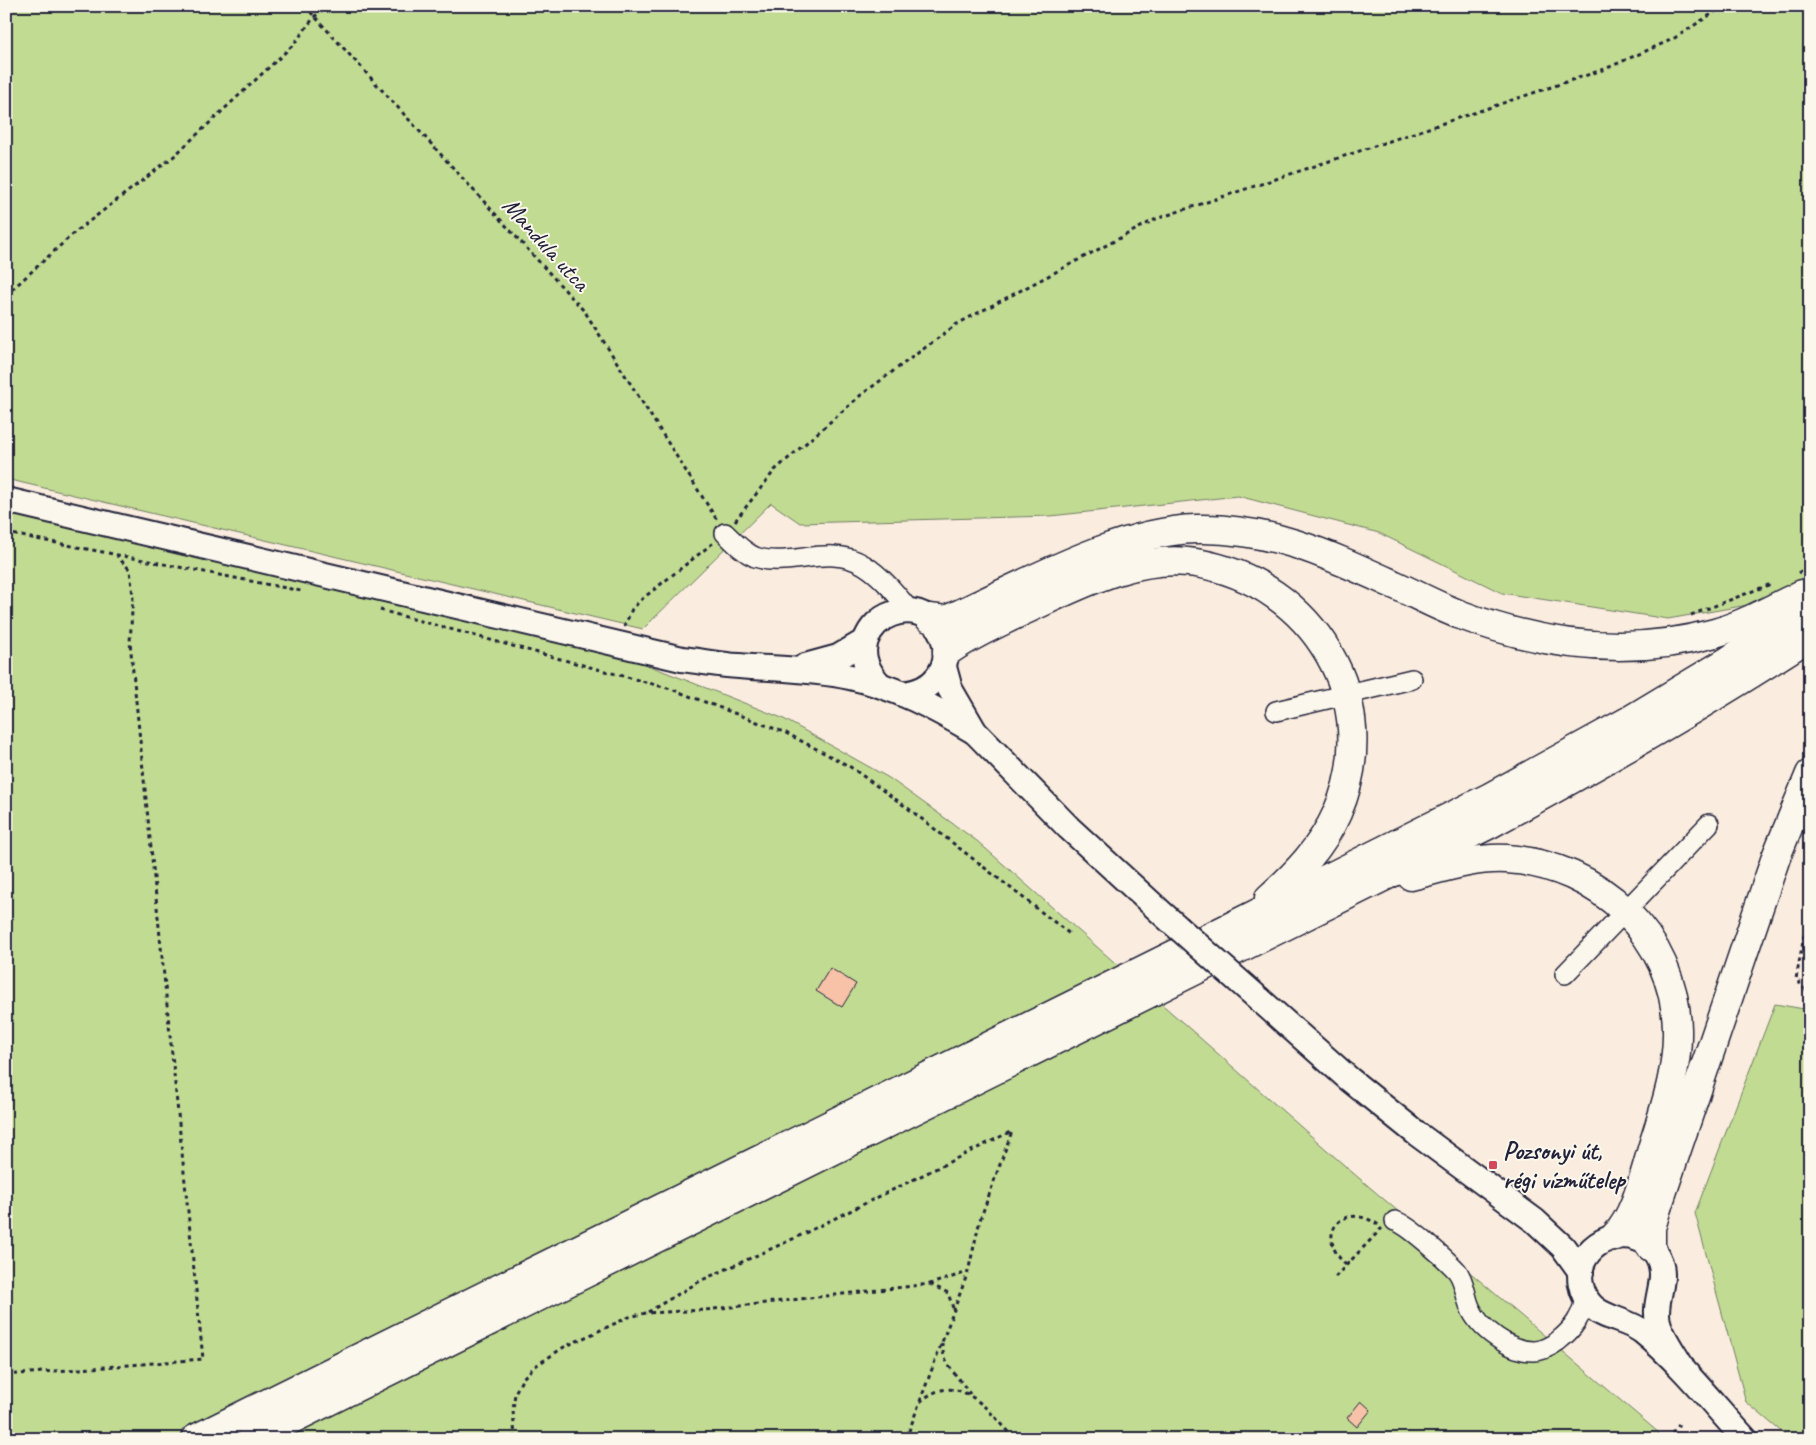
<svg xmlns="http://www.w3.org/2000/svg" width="1816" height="1445" viewBox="0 0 1816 1445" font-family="Caveat,sans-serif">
<rect width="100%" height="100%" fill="#faecde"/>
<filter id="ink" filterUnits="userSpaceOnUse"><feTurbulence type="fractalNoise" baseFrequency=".02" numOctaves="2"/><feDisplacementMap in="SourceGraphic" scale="10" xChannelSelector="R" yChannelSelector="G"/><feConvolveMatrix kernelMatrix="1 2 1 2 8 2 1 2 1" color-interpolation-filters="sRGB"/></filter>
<g filter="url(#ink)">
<g fill="#c1db92" stroke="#727e66">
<path d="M 6,6 L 1810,6 L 1810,574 L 1759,603 L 1668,619 L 1502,593 L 1379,533 L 1238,496 L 1050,516 L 800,523 L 771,503 L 643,629 L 6,479 Z"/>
<path d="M 6,510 L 315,578 L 327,589 L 407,604 L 617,653 L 782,718 L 889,778 L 977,841 L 1353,1173 L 1659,1433 L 1654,1439 L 6,1439 Z"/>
<path d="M 1775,1004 L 1810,1010 L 1810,1439 L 1790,1439 L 1746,1402 L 1695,1213 Z"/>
</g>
<g fill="#f7c2a8" stroke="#22223b">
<path d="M 830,968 L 856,984 L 842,1007 L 816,991 Z"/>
<path d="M 1361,1401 L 1371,1410 L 1357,1427 L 1347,1418 Z"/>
</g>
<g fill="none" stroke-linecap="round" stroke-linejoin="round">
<g stroke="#22223b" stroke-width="22">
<g id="minor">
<path d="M 725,533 C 734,542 743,552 755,557 C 789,569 829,543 864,565 C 882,576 897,595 910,611"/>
<path d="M 1276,711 L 1412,679"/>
<path d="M 1565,974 L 1709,824"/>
<path d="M 1395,1221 C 1404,1221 1449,1262 1457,1271 C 1465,1281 1465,1296 1470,1307 C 1478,1328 1511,1352 1534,1351 C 1543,1351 1551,1346 1558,1341 C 1573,1329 1583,1316 1585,1296"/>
</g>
</g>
<g stroke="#22223b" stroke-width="28">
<g id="major">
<path d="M 6,500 L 682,659 C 701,661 720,665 739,666 C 776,669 813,669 850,677 C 896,687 935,708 975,732"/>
<path d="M 805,666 L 838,657 L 865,641"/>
<path d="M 944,667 L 950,689 L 975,732 L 1069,828 L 1165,916"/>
<path d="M 880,685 C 869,673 860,657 866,640 C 870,628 880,618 892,614 C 948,594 973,686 903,694"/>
<path d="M 1259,999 L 1349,1079 L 1416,1133 L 1535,1221 L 1563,1247 L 1581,1272"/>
<path d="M 1683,1369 C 1675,1354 1662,1338 1658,1322 C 1653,1302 1667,1282 1660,1262 C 1648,1228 1602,1229 1585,1258 C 1576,1273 1580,1295 1593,1307 C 1605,1319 1628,1320 1643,1332 C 1681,1363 1712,1403 1745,1439"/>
</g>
</g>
<g stroke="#22223b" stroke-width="31">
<g id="highway">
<path d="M 929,618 L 946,620 C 1018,588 1117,531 1196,529 C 1270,527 1329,555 1395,585 C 1417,595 1439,607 1461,615 C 1543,646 1629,657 1715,633 C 1745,624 1774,608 1802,594"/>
<path d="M 947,652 C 970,635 997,624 1023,611 C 1076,587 1136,553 1196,563 C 1313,582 1386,702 1337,813 C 1322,847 1296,874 1269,898"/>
<path d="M 1411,876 C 1442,868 1475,857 1507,859 C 1598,865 1675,936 1677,1029 C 1678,1066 1667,1101 1656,1136 C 1646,1166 1637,1215 1615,1236"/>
<path d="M 1651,1247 L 1651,1228 L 1656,1211 L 1776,857 L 1810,774"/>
<path d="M 195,1439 L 1242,921 L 1490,797 L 1630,720 L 1728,661 L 1810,607"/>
<path d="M 252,1439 L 1490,824 C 1599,765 1706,704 1810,636"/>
</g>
</g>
<g stroke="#22223b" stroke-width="3" stroke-dasharray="4 4" stroke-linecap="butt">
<path d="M 305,6 L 585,312 L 717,520"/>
<path d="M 6,295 L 74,233 L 173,157 L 294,44 L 315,16 L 331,6"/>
<path d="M 735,521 L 775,470 L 861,395 L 957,324 L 1156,219 L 1605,69 L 1673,39 L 1724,6"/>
<path d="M 6,533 L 301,591"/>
<path d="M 1798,573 L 1810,565"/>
<path d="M 380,610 L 671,689 L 786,733 L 849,766 L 909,809 L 1071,935"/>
<path d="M 1691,615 L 1771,584"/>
<path d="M 624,627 L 632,609 L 642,599 L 713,543"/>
<path d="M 1810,920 L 1805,931 L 1796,979 L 1810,995"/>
<path d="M 1346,1265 C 1313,1234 1343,1199 1380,1226"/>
<path d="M 1335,1277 L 1382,1228"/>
<path d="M 930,1284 L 948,1293 L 953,1308"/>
<path d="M 648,1312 L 702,1280 L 795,1238 L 1012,1131"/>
<path d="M 942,1343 C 942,1364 959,1377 970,1394"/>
<path d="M 6,1375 L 203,1359 L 130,642 L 133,596 L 130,570 L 117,556"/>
<path d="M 920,1402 C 960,1367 988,1412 1016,1439"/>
<path d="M 515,1439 L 513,1410 L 515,1393 L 523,1378 L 534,1367 L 564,1347 L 629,1317 L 646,1313 L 705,1310 L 930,1284 L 968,1272"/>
<path d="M 906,1439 L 968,1272 L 980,1220 L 1012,1131"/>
<path d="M 1667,1439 L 1679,1424"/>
</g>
<use href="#minor" stroke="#fbf7ec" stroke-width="19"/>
<use href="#major" stroke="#fbf7ec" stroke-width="24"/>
<use href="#highway" stroke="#fbf7ec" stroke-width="28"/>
<g stroke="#22223b" stroke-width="28" stroke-linecap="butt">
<path id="major-bridge" d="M 1165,916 L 1259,999"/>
</g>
<use href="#major-bridge" stroke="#fbf7ec" stroke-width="24"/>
</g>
</g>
<rect fill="#d1495b" stroke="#fbf7ec" stroke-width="2" x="1488" y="1160" width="10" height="10" rx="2.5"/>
<g text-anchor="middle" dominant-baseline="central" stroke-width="4" stroke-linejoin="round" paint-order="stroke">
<g font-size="25" fill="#22223b" stroke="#fbf7ec">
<text transform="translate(546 244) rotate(48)">Mandula utca</text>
</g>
<g font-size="25" font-weight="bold" fill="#22223b" stroke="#fbf7ec" text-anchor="start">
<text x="1503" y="1151">Pozsonyi út,<tspan x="1503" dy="29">régi vízműtelep</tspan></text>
</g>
</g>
<rect width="1816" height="1445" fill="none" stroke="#fbf7ec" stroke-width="25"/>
<rect x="12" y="12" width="1791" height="1420" fill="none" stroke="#22223b" stroke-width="2" filter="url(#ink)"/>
</svg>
